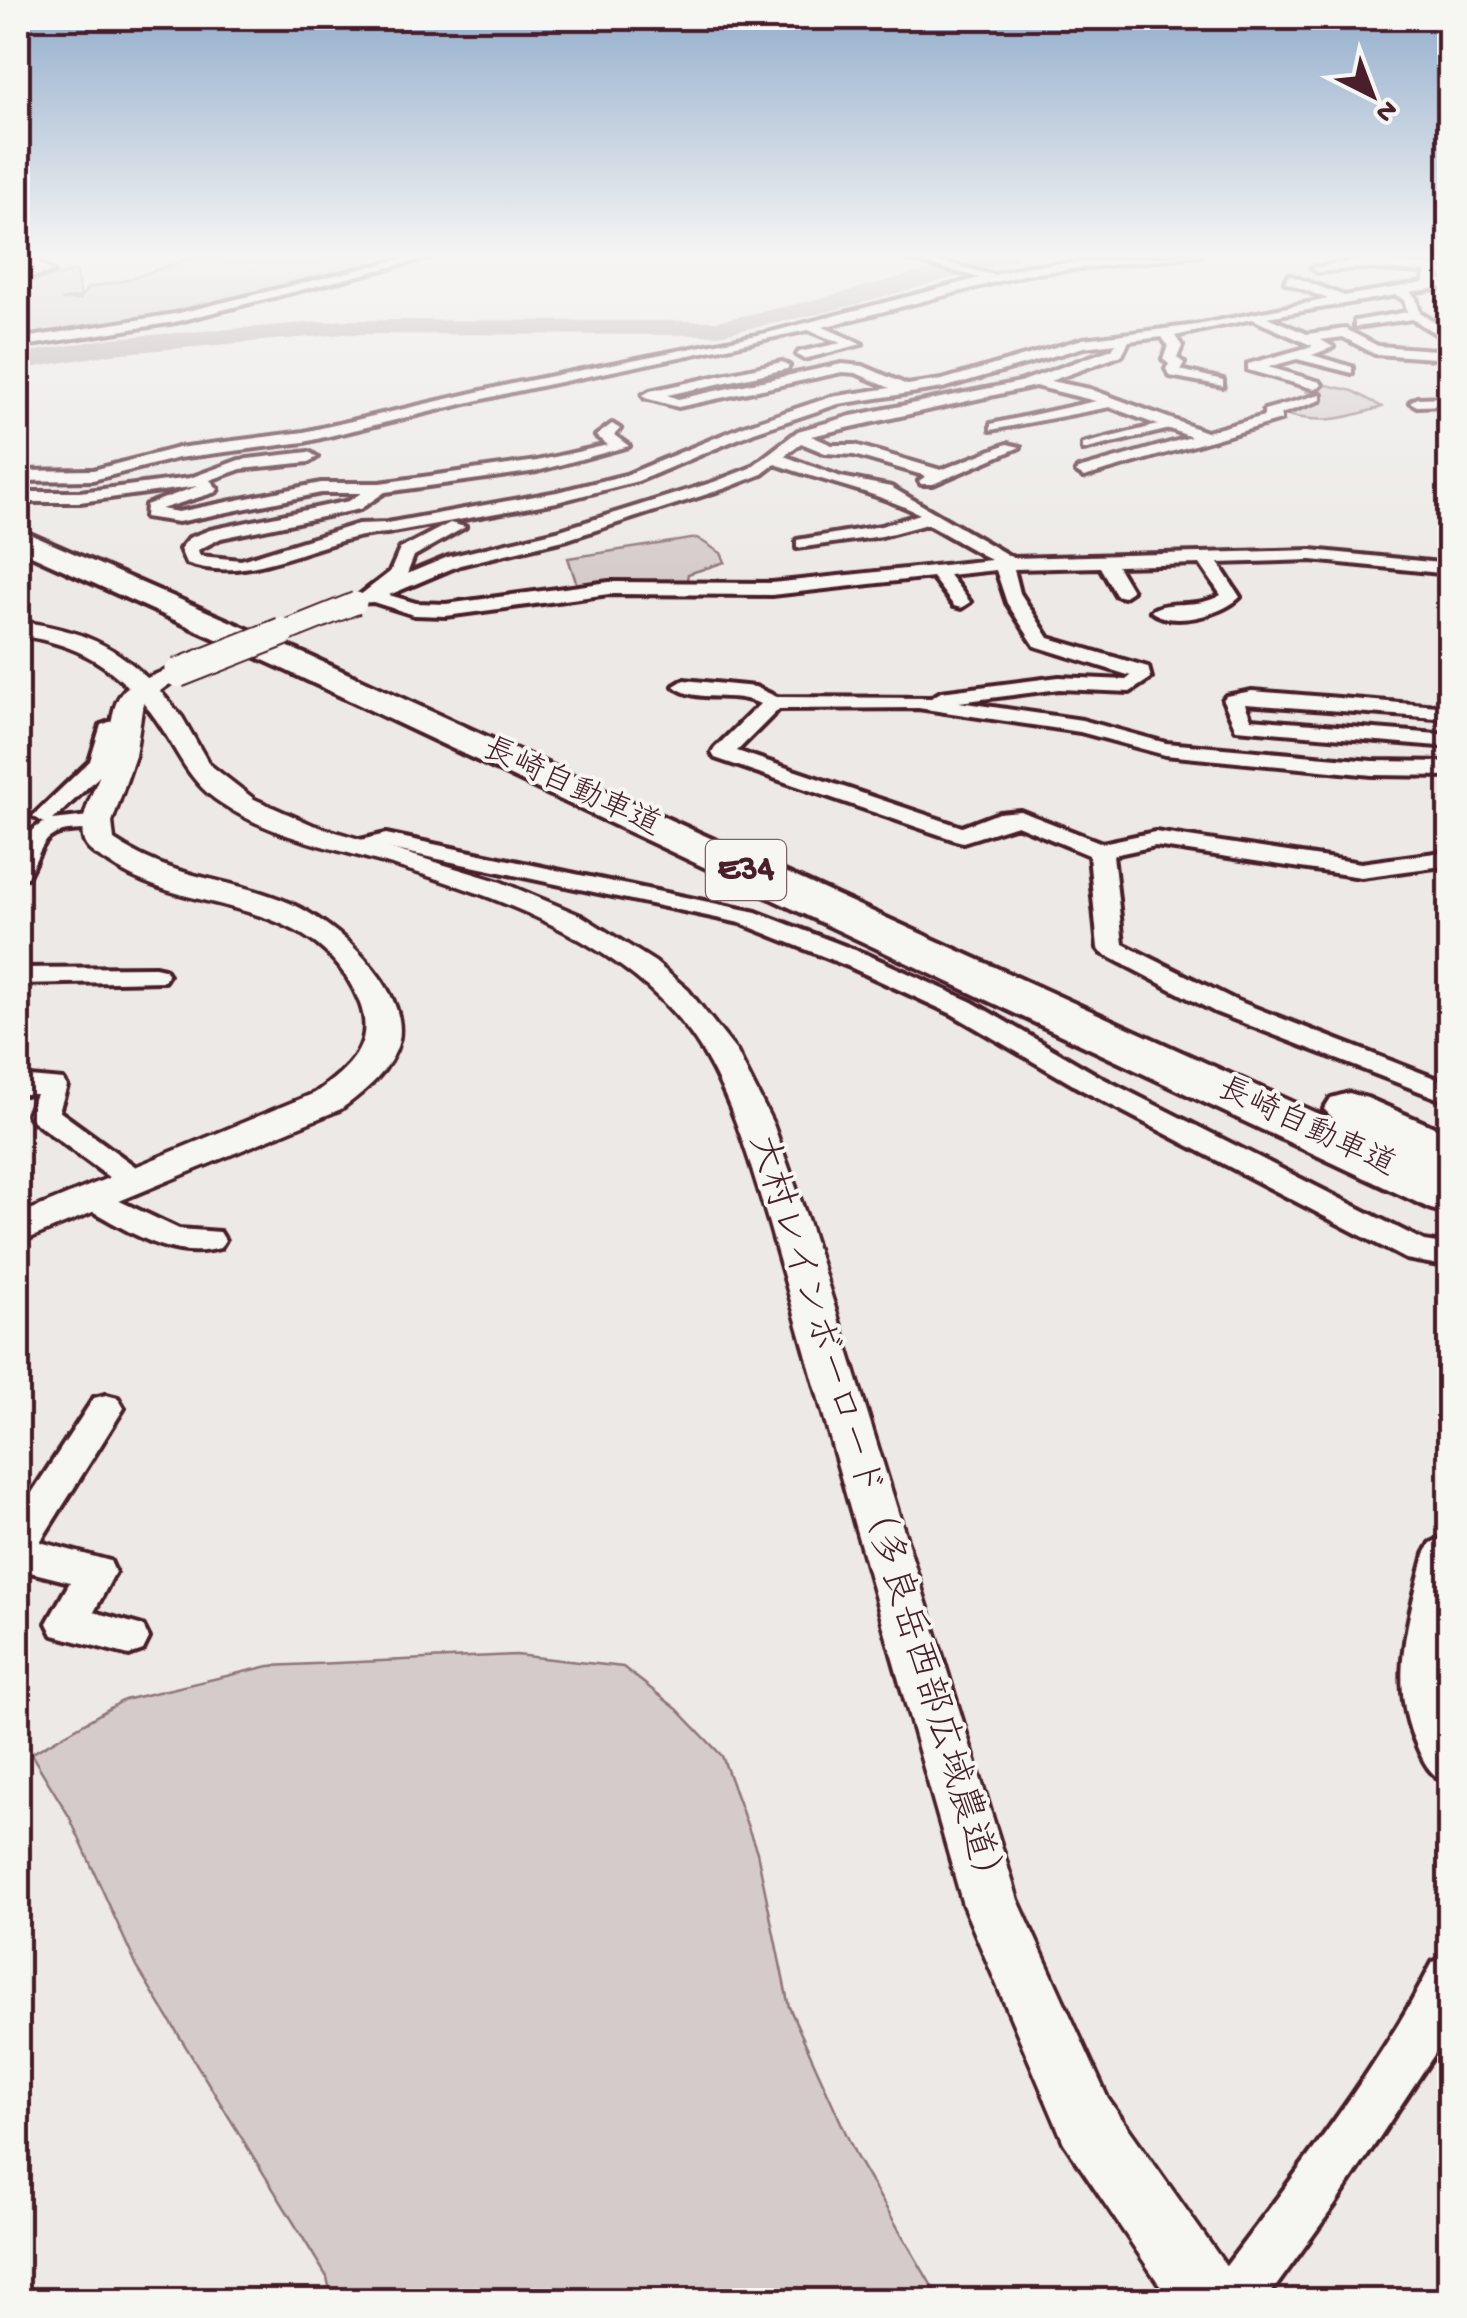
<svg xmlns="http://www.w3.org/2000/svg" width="1467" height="2318" viewBox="0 0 1467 2318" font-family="'Gochi Hand','Klee One',sans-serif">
<rect width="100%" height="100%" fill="#ece9e6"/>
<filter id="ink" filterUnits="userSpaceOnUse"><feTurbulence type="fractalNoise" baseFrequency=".01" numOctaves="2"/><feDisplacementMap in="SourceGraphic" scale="20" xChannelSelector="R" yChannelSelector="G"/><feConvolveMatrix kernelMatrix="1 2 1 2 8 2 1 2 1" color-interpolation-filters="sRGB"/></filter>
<g filter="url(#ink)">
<g fill="#d4cbca" stroke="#8f757a" stroke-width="2.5">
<path d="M 200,255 L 431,255 L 108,334 L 18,342 L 18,301 L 28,300 L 18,299 L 18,285 L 76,271 L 81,297 L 61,300 L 80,300 L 87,288 L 127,280 Z"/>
<path d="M 1327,385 L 1353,391 L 1382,407 C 1341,420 1318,425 1277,412 L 1320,397 L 1307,392 Z"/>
<path d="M 697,538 L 721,553 L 725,562 L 688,574 L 686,585 L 578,588 L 568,558 Z"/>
<path d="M 516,1655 L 623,1667 L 677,1709 L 722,1756 L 757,1852 L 789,2007 L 857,2158 L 940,2300 L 332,2300 L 327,2277 L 137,1967 L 69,1816 L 31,1754 L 124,1700 L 269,1666 Z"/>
</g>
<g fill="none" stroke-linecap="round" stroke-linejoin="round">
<path stroke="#886e73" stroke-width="4" d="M 1441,255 L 1450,256"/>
<path fill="#b1a2a3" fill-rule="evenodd" d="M 983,255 L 1019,255 L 1016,260 L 831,311 L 719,335 L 345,334 L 112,354 L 18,370 L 18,354 L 112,338 L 345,320 L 719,321 L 819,299 Z"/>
<g stroke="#4a1f2b" stroke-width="8">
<g id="minor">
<path d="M 418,255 L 438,255 L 175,322 L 18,347 L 18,339 L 175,314 Z"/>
<path d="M 893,255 L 913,255 L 994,275 L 1027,266 L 1200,255 L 1027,274 L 823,327 L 862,344 L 804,359 L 797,355 L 799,352 L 841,343 L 808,330 L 512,392 L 304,442 L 178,458 L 93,480 L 18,481 L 18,471 L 93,470 L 178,448 L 304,432 L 512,384 L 767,333 L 980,278 Z"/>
<path d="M 29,257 L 53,272 L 18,280 L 18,274 L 36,270 L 23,261 Z"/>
<path d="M 1358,260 L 1437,266 L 1436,281 L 1450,278 L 1450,286 L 1410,292 L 1416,298 L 1420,313 L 1450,332 L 1450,342 L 1412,319 L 1355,327 L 1355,321 L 1407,312 L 1404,300 L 1396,295 L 1267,317 L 1307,334 L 1345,329 L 1378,346 L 1450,351 L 1450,359 L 1375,354 L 1343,337 L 1321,340 L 1333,347 L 1312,355 L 1352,367 L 1352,373 L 1297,359 L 1268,367 L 1320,382 L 1322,385 L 1315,389 L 1248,370 L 1248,364 L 1313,346 L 1252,319 L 1175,336 L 1182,346 L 1177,358 L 1184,363 L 1180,370 L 1223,380 L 1223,386 L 1170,376 L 1166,369 L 1169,364 L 1163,359 L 1168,346 L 1162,337 L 1129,341 L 1122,355 L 1050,381 L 1090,389 L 1206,432 L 1264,416 L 1264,410 L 1321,394 L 1321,400 L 1281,414 L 1281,420 L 1084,477 L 1076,472 L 1078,469 L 1191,437 L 1170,429 L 1083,450 L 1083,444 L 1158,425 L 1110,407 L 991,430 L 991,424 L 1096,401 L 1035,386 L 811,436 L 832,445 L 855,445 L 941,470 L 1007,444 L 1020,447 L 933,484 L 921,484 L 919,481 L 926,476 L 854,455 L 825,453 L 801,443 L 784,456 L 841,477 L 891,487 L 1013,558 L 1311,550 L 1450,564 L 1450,574 L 1311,560 L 1218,563 L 1240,597 C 1222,615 1172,628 1151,611 C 1166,599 1196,610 1221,595 L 1200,564 L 1117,566 L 1132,591 L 1123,597 L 1116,595 L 1100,567 L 1014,569 L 1020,593 L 1049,638 L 1148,667 L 1151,678 L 1130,692 L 1059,689 L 959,702 L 1082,720 L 1166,743 L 1372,761 L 1450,762 L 1450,776 L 1372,775 L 1165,755 L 1080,732 L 918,708 L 779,709 L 737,751 L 962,827 L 999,813 L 1020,811 L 1102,843 L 1155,832 L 1361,863 L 1450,851 L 1450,865 L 1361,877 L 1155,846 L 1113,855 L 1123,944 L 1235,1000 L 1450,1084 L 1450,1103 L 1215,1012 L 1102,953 L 1098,948 L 1089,855 L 1017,825 L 963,842 L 955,840 L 715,758 L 712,753 L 715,748 L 760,704 C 735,690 695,704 674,686 L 684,680 L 755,687 L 777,697 L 931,698 L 941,692 L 1059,677 L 1126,680 L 1131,676 L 1035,646 L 1007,603 L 996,570 L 949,575 L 970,602 L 961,608 L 954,606 L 932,577 L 772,595 L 609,594 L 446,616 L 414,615 L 373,602 L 357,603 L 355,599 L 390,572 L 400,549 L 450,523 L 465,527 L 414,556 L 407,574 L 448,557 L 557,531 L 714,482 L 750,468 L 798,431 L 851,416 L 1020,382 L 1112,349 L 1116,343 L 1084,347 L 943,388 L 838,404 L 754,432 L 638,481 L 557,502 L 387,533 C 319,536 254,587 186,563 L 180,549 L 189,538 L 210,530 L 349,501 L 361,493 L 321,493 L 178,522 L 145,517 L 146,505 L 198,486 L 80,502 L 18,502 L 18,492 L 80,492 L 190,478 L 239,460 L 309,452 L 317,457 L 309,462 L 241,469 L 210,480 L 218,489 L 216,492 L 161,509 L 178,512 L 321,483 L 380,483 L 537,461 L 608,445 L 596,436 L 612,424 L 620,429 L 614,435 L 629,446 L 537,471 L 385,492 L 360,509 L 221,538 L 198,550 L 200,556 L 241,560 L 358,524 L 387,523 L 557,492 L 626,475 L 744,426 L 831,397 L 890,388 L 856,373 L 842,372 L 678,407 L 645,398 L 643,395 L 650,391 L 782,362 L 789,366 L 787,369 L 667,395 L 678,399 L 842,364 L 863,366 L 907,385 L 942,380 L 1083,339 L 1197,325 L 1328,299 L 1285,282 L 1289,275 L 1344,296 L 1423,283 L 1426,272 L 1358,268 L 1318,272 L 1312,268 ZM 775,464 C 824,482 874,491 920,514 L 881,526 L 797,540 L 797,548 L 882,536 L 927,524 L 991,560 L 772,583 L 609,582 L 446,604 L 416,603 L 389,595 L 460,565 L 568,539 L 726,488 L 762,474 Z"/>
<path d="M 1450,397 L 1450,405 L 1417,406 L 1410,402 L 1417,398 Z"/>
<path d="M 1449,438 L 1450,448 L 1444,446 L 1444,440 Z"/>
<path d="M 1252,691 L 1450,707 L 1450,719 L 1245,704 L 1251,719 L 1450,735 L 1450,747 L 1236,729 L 1223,700 L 1226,696 Z"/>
<path d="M 126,716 L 137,722 L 119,733 L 108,768 L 53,820 L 98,815 L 110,822 C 93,837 65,823 47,840 C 38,850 34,866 27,877 L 18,879 C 18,854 18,835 44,823 L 33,816 L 90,761 L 101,725 Z"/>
<path d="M 386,834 L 756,912 L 868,955 L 972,1002 L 1102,1078 L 1424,1241 L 1450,1245 L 1450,1267 L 1406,1259 L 1082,1090 L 952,1014 L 850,967 L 740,923 L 386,848 L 364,853 L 352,846 L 356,841 Z"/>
<path d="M 155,967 L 164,969 L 168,975 L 164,981 L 18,984 L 18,968 Z"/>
<path d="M 18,1076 L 63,1080 L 67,1086 L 59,1111 L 147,1175 L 151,1182 L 147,1189 L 125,1189 L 33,1121 L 28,1114 L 36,1094 L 18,1094 Z"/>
<path d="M 94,1189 L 179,1229 L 220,1232 L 225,1240 L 220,1248 C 170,1262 126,1229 83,1206 L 79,1199 L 83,1192 Z"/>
<path d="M 106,1395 L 118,1398 L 124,1408 L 40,1542 L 110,1561 L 115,1572 L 94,1612 L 143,1626 L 149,1638 L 143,1650 L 129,1655 L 53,1635 L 47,1623 L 70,1582 L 18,1569 L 18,1514 L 94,1398 Z"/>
<path d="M 1450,1534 L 1450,1612 L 1442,1662 L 1442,1688 L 1450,1723 L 1450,1784 C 1431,1777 1424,1763 1416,1744 C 1388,1681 1409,1618 1425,1554 L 1431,1543 Z"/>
<path d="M 1450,1956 L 1449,2032 L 1334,2206 L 1266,2300 L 1208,2300 L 1215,2281 C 1289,2181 1377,2073 1433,1962 Z"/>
</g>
</g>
<g stroke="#4a1f2b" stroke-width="7">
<path id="tertiary" d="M 18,621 C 69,628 110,640 147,678 L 164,671 L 173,674 L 177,679 L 160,691 L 182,717 L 209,764 L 254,799 L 313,825 L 501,882 L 582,916 L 655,962 L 688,990 L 737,1052 L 773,1124 L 809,1224 L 1018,1900 L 1108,2099 L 1233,2276 L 1242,2300 L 1170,2300 L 1064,2143 L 963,1905 L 769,1224 C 751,1166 735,1107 704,1054 C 641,948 504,898 392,865 C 331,847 268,837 215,799 C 181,774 171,733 143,703 L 135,756 L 112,822 L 114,840 C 177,882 228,876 292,904 C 335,923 409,987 399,1040 C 392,1070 364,1092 341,1109 L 18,1243 L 18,1215 L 315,1093 C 348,1069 377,1045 359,1001 C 313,891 190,919 109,863 C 101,858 89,852 85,844 C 75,822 97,786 104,764 C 112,743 108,699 128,687 C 96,654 62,642 18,635 Z"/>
</g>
<g stroke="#4a1f2b" stroke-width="8">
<path id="secondary" d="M 1395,255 L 1450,257 L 1450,267 Z"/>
</g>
<g stroke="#4a1f2b" stroke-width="8">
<path id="motorway" d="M 18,529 L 307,655 L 1338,1123 L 1324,1109 L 1331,1098 L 1349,1093 L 1367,1098 L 1450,1134 L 1450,1172 L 1437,1169 L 1450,1174 L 1450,1214 L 1431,1209 L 283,669 L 18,549 Z"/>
</g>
<use href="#minor" fill="#f6f6f2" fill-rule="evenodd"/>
<use href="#tertiary" fill="#f6f6f2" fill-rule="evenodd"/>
<use href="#secondary" fill="#f6f6f2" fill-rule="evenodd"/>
<use href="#motorway" fill="#f6f6f2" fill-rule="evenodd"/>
<g stroke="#4a1f2b" stroke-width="25" stroke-linecap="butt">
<path id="tertiary-bridge-far1" d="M 276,635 L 356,603"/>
</g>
<g stroke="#4a1f2b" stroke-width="32" stroke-linecap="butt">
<path id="tertiary-bridge" d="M 178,673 L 282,632"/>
</g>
<use href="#tertiary-bridge-far1" stroke="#f6f6f2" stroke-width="21"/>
<use href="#tertiary-bridge" stroke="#f6f6f2" stroke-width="28"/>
</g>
</g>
<linearGradient id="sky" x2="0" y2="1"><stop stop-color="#92adcc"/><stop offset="0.44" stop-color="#f6f5f4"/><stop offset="1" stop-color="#f6f5f4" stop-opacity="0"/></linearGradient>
<rect width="1467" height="580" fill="url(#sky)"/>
<g text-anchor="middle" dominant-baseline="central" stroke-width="8" stroke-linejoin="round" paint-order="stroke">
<g font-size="32" fill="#4a1f2b" stroke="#f6f6f2">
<text transform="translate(571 789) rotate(25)">長崎自動車道</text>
<text transform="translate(1306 1129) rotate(25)">長崎自動車道</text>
</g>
<rect fill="#f6f6f2" stroke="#7e6067" stroke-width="2.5" x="706" y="840" width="80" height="60" rx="8"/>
<g font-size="35" font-weight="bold" fill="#4a1f2b">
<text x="746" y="870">E34</text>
</g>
<g font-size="38" fill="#4a1f2b" stroke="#f6f6f2">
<text transform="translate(874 1516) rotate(73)">大村レインボーロード（多良岳西部広域農道）</text>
</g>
</g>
<rect width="1467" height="2318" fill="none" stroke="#f6f6f2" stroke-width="60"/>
<rect x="30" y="30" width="1407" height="2258" fill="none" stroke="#4a1f2b" stroke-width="4" filter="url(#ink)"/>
<g transform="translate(1372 95) rotate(138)" stroke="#f6f6f2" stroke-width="8" paint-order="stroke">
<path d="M0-8L18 38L0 25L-18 38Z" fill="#4a1f2b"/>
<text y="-15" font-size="28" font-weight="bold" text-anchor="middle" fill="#4a1f2b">N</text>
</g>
</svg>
